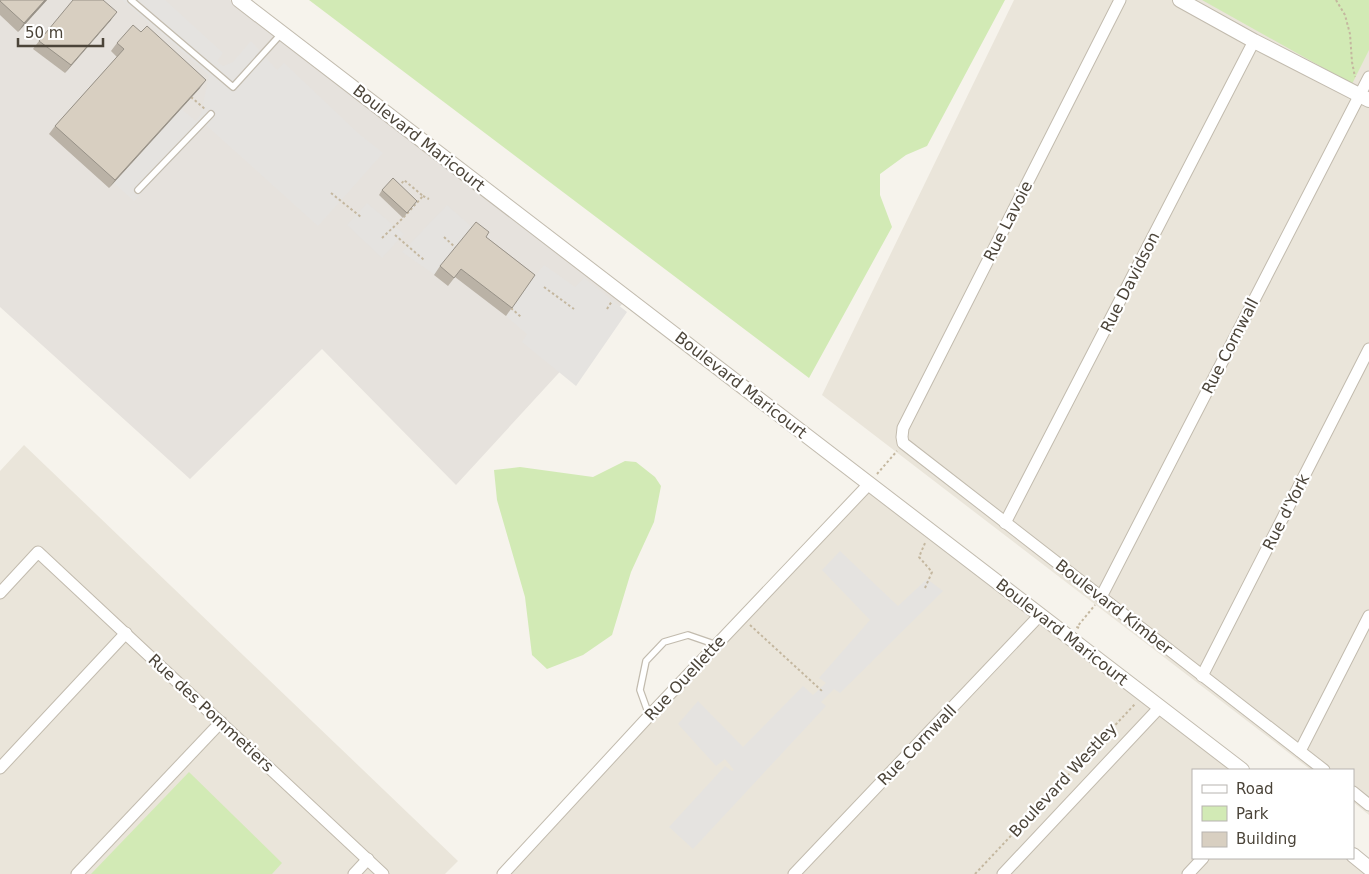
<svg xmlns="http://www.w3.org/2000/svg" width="1369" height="874" viewBox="0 0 1369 874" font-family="'DejaVu Sans',sans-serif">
<rect width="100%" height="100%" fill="#f6f3ec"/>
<g fill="#eae5da">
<path d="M 1014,0 L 1369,0 L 1369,815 L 1353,802 L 1353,770 L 1311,770 L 822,395 Z"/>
<path d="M 24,445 L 458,861 L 445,874 L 0,874 L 0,471 Z"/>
<path d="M 869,484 L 1242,770 L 1193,770 L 1193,858 L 1353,858 L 1369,874 L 503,874 Z"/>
</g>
<path fill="#e6e2dd" d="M 0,0 L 230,0 L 624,302 L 456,485 L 322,349 L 190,479 L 0,307 Z"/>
<g fill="#d2eab5">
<path d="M 309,0 L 1005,0 L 927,146 L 906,155 L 880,174 L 880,195 L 892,227 L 809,378 Z"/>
<path d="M 1202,0 L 1369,0 L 1369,50 L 1352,84 Z"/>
<path d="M 625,461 L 636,462 L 655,477 L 661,486 L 654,522 L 631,572 L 612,635 L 583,655 L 547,669 L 532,655 L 525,597 L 497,500 L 494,470 L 520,467 L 593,477 Z"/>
<path d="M 189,772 L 282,863 L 272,874 L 91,874 Z"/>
</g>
<g fill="#e5e3e0">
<path d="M 122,0 L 165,0 L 223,53 L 217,61 L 223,66 L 233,62 L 251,41 L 277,70 L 284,63 L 359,134 L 383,153 L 318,226 L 206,125 L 134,201 L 114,183 L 181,109 L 196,121 L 201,114 L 209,75 Z"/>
<path d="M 367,203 L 404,234 L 382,258 L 347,225 Z"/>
<path d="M 447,205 L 472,227 L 435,275 L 402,252 Z"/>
<path d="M 544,265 L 575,287 L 584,278 L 627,312 L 576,386 L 522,342 L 527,334 L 506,316 L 529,283 Z"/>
<path d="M 840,551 L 898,606 L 927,579 L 943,591 L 840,693 L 834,689 L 821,702 L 826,706 L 693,849 L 669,827 L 725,766 L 732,771 L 734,770 L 725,759 L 716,766 L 678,724 L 698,701 L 743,747 L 803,686 L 813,695 L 826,683 L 819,678 L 870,620 L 822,570 Z"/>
</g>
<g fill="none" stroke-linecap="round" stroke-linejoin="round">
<g stroke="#c2bbae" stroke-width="8">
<g id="service">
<path d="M 131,0 L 233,87 L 281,34"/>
<path d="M 138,190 L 211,114"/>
<path d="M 649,715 L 640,690 L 646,661 L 664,642 L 688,635 L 717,645"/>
</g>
</g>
<g stroke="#c2bbae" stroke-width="13">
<g id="minor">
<path d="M 1120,0 L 903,428 L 902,437 L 903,443 L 1324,770"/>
<path d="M 1005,523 L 1254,41"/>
<path d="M 0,593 L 38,552 L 383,874"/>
<path d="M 1101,597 L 1369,77"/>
<path d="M 1202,676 L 1369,349"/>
<path d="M 1300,751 L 1369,616"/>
<path d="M 0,768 L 126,633"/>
<path d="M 1353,792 L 1369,805"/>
<path d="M 77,874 L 221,722"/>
<path d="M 354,874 L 368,859"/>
<path d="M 503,874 L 649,716 L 869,484"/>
<path d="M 794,874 L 1040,615"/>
<path d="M 1003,874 L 1160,707"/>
<path d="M 1188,874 L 1203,858"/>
</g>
</g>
<g stroke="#c2bbae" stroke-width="16">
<g id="tertiary">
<path d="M 239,0 L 1242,770"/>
<path d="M 1180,0 L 1254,41 L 1369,100"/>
<path d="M 1353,855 L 1369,868"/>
</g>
</g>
<g stroke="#c4b79f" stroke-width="2" stroke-dasharray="2.5 2.5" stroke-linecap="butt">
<path d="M 1336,0 L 1345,15 L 1350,34 L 1352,62 L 1355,77"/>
<path d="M 191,97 L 205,109"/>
<path d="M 331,193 L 361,217"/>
<path d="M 423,196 L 429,199"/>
<path d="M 395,235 L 424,260"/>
<path d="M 444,237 L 456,248"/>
<path d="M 382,238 L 403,218 L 423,196 L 404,180 L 400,186"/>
<path d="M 544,287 L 574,309"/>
<path d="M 511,308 L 521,317"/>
<path d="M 607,309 L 612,301"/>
<path d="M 877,474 L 897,451"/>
<path d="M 925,588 L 932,572 L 919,557 L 925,543"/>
<path d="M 750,625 L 822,691"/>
<path d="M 1079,628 L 1077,627 L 1095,605"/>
<path d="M 975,874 L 1135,704"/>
</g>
<use href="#service" stroke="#fff" stroke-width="5.5"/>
<use href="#minor" stroke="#fff" stroke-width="11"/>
<use href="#tertiary" stroke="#fff" stroke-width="14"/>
</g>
<g fill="#bab2a6">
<path d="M 0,0 L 47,0 L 18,32 L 0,15 Z"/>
<path d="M 111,20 L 65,73 L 33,49 L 39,41 Z"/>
<path d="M 117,43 L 200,88 L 109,188 L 49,134 L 55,126 L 117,57 L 111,51 Z"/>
<path d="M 382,190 L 417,201 L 403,218 L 379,195 Z"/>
<path d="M 486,237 L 535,275 L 506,316 L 455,277 L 448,286 L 434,275 L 440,266 Z"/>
</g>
<g fill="#979187">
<path d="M 45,0 L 47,0 L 18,32 L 24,23 Z"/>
<path d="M 117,12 L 111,20 L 65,73 L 71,65 Z"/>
<path d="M 206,80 L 200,88 L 109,188 L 115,180 Z"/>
</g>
<g fill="#d8cfc1" stroke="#979187">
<path d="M 0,0 L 45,0 L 24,23 L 0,1 Z"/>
<path d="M 73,0 L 103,0 L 117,12 L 71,65 L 39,41 Z"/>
<path d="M 133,25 L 141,32 L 147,26 L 206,80 L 115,180 L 55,126 L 124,49 L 117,43 Z"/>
<path d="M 393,178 L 417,201 L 407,213 L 382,190 Z"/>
<path d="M 476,222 L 489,232 L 486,237 L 535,275 L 512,308 L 461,269 L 454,278 L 440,266 Z"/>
</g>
<g text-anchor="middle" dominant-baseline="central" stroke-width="4.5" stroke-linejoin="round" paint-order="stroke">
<g font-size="16" fill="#4b4439" stroke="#fff">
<text transform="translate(419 138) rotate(38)">Boulevard Maricourt</text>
<text transform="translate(1008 221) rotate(-63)">Rue Lavoie</text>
<text transform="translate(1130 282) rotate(-63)">Rue Davidson</text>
<text transform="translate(1230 346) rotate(-63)">Rue Cornwall</text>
<text transform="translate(741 385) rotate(38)">Boulevard Maricourt</text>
<text transform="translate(1286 512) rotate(-63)">Rue d'York</text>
<text transform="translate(1114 607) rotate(38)">Boulevard Kimber</text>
<text transform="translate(1062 632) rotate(38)">Boulevard Maricourt</text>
<text transform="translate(685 678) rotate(-47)">Rue Ouellette</text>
<text transform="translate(211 713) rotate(43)">Rue des Pommetiers</text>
<text transform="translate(917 745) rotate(-46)">Rue Cornwall</text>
<text transform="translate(1063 780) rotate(-47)">Boulevard Westley</text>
</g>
</g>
<rect x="1192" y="769" width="162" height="90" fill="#ffffff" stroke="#b7b4b0"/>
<rect x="1202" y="785" width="25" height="8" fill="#ffffff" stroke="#b7b4b0"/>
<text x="1236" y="794" font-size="15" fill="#4b4439">Road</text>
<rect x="1202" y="806" width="25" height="15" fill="#d2eab5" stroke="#b7b4b0"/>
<text x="1236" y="819" font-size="15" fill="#4b4439">Park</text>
<rect x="1202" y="832" width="25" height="15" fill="#d8cfc1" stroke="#b7b4b0"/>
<text x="1236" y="844" font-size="15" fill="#4b4439">Building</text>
<path d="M18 38v8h85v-8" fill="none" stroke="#4b4439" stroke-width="2.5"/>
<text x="25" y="38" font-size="15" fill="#4b4439" stroke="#ffffff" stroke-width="4" paint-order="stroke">50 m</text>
</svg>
